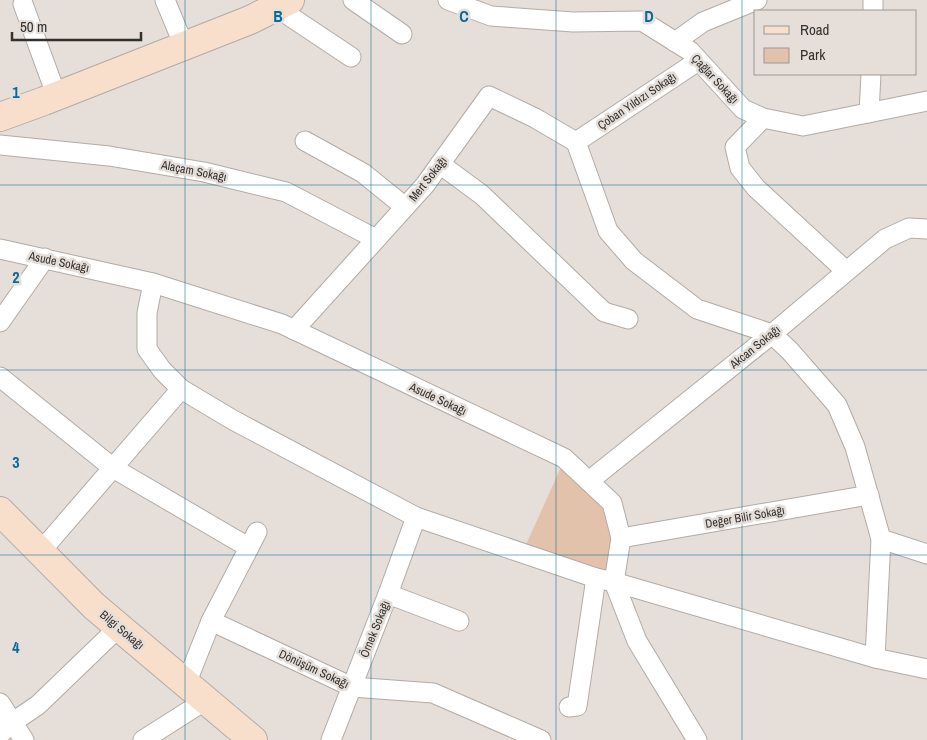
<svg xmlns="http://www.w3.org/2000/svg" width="927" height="740" viewBox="0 0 927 740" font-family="'Archivo Narrow',sans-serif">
<rect width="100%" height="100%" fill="#e5ded9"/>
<path fill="#e2c2aa" d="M 562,465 L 606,508 L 615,546 L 611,572 L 525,547 Z"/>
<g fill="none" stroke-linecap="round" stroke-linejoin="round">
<g stroke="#b2aba6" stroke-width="21">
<g id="street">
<path d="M 165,0 L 184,46"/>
<path d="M 353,0 L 402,34"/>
<path d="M 448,0 L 491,16 L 573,22 L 642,21 L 690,51 L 743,109 L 763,118 L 803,126 L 927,101"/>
<path d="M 23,4 L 57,97"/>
<path d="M 276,7 L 351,57"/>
<path d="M 873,11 L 873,0"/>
<path d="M 675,42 L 703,22 L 757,0"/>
<path d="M 869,113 L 871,74"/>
<path d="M 763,118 L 735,147 L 740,168 L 756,188 L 846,271"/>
<path d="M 305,141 L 363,173 L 405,207"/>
<path d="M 576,142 L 608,231 L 634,261 L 697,309 L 772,334 L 790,351 L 837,405 L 855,447 L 881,539 L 927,554"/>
<path d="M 576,142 L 698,61"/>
<path d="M 0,145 L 109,156 L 204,172 L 286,192 L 376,239"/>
<path d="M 440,164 L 482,195 L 604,312 L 628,319"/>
<path d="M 0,249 L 153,283 L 282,324 L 564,458 L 612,503 L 621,538 L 614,582 L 637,641 L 697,740"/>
<path d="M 153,283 L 147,313 L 147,349 L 162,370 L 181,389 L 233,420 L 416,517 L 596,578 L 614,582 L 875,658 L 927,669"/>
<path d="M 0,322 L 45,258"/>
<path d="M 294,330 L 425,185 L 489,96 L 535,118 L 576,142"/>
<path d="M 0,377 L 113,468 L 248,547"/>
<path d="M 589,481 L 772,334 L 885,239 L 909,228 L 927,229"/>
<path d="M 621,538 L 869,495"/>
<path d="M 41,551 L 181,389"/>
<path d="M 388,594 L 459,621"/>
<path d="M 211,621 L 257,532"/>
<path d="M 875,658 L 881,539"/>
<path d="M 186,684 L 211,621 L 352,687 L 433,693 L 541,740"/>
<path d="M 0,703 L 24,740"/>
<path d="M 569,707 L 577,706 L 596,578"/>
<path d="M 0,734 L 13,722 L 38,705 L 119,627"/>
<path d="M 143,740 L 206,700"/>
<path d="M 331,740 L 388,594 L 416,517"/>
</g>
</g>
<g stroke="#b2aba6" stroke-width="30">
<g id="secondary">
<path d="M 0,117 L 44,101 L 250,20 L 290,0"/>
<path d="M 0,511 L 94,606 L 253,740"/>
</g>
</g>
<use href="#street" stroke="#fff" stroke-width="19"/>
<use href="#secondary" stroke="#f7dfcb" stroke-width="28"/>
</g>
<path fill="none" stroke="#0c6a99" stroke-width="1" stroke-opacity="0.55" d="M 185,0 L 185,740M 371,0 L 371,740M 556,0 L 556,740M 742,0 L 742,740M 0,185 L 927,185M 0,370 L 927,370M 0,555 L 927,555"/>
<g text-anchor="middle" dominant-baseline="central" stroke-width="5" stroke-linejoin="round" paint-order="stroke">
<g font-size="12" fill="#33302e" stroke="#e5ded9">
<text transform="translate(715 79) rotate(47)">Çağlar Sokağı</text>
<text transform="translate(637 101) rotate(-34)">Çoban Yıldızı Sokağı</text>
<text transform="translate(194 171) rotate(11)">Alaçam Sokağı</text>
<text transform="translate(428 179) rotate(-52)">Mert Sokağı</text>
<text transform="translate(59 262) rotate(12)">Asude Sokağı</text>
<text transform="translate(755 347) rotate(-39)">Akcan Sokağı</text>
<text transform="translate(438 399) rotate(25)">Asude Sokağı</text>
<text transform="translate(745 517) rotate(-10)">Değer Bilir Sokağı</text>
<text transform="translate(375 629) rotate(-68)">Örnek Sokağı</text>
<text transform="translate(122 630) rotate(40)">Bilgi Sokağı</text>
<text transform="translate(314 669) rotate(25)">Dönüşüm Sokağı</text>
</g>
</g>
<g font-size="16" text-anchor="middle" font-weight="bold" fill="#0c6a99" stroke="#e5ded9" stroke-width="5" stroke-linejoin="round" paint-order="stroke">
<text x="278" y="22">B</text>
<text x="464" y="22">C</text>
<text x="649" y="22">D</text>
<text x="16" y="98">1</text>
<text x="16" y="283">2</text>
<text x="16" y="468">3</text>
<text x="16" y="653">4</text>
</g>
<rect x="754" y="10" width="162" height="65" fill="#e5ded9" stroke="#9e9895"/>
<rect x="764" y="26" width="25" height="8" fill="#f7dfcb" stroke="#9e9895"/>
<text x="800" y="35" font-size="15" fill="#33302e">Road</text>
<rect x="764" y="48" width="25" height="15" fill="#e2c2aa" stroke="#9e9895"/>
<text x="800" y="60" font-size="15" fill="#33302e">Park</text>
<path d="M12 32v8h129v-8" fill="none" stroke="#33302e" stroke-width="2.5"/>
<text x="20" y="32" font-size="15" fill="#33302e" stroke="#e5ded9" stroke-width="4" paint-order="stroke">50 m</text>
</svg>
